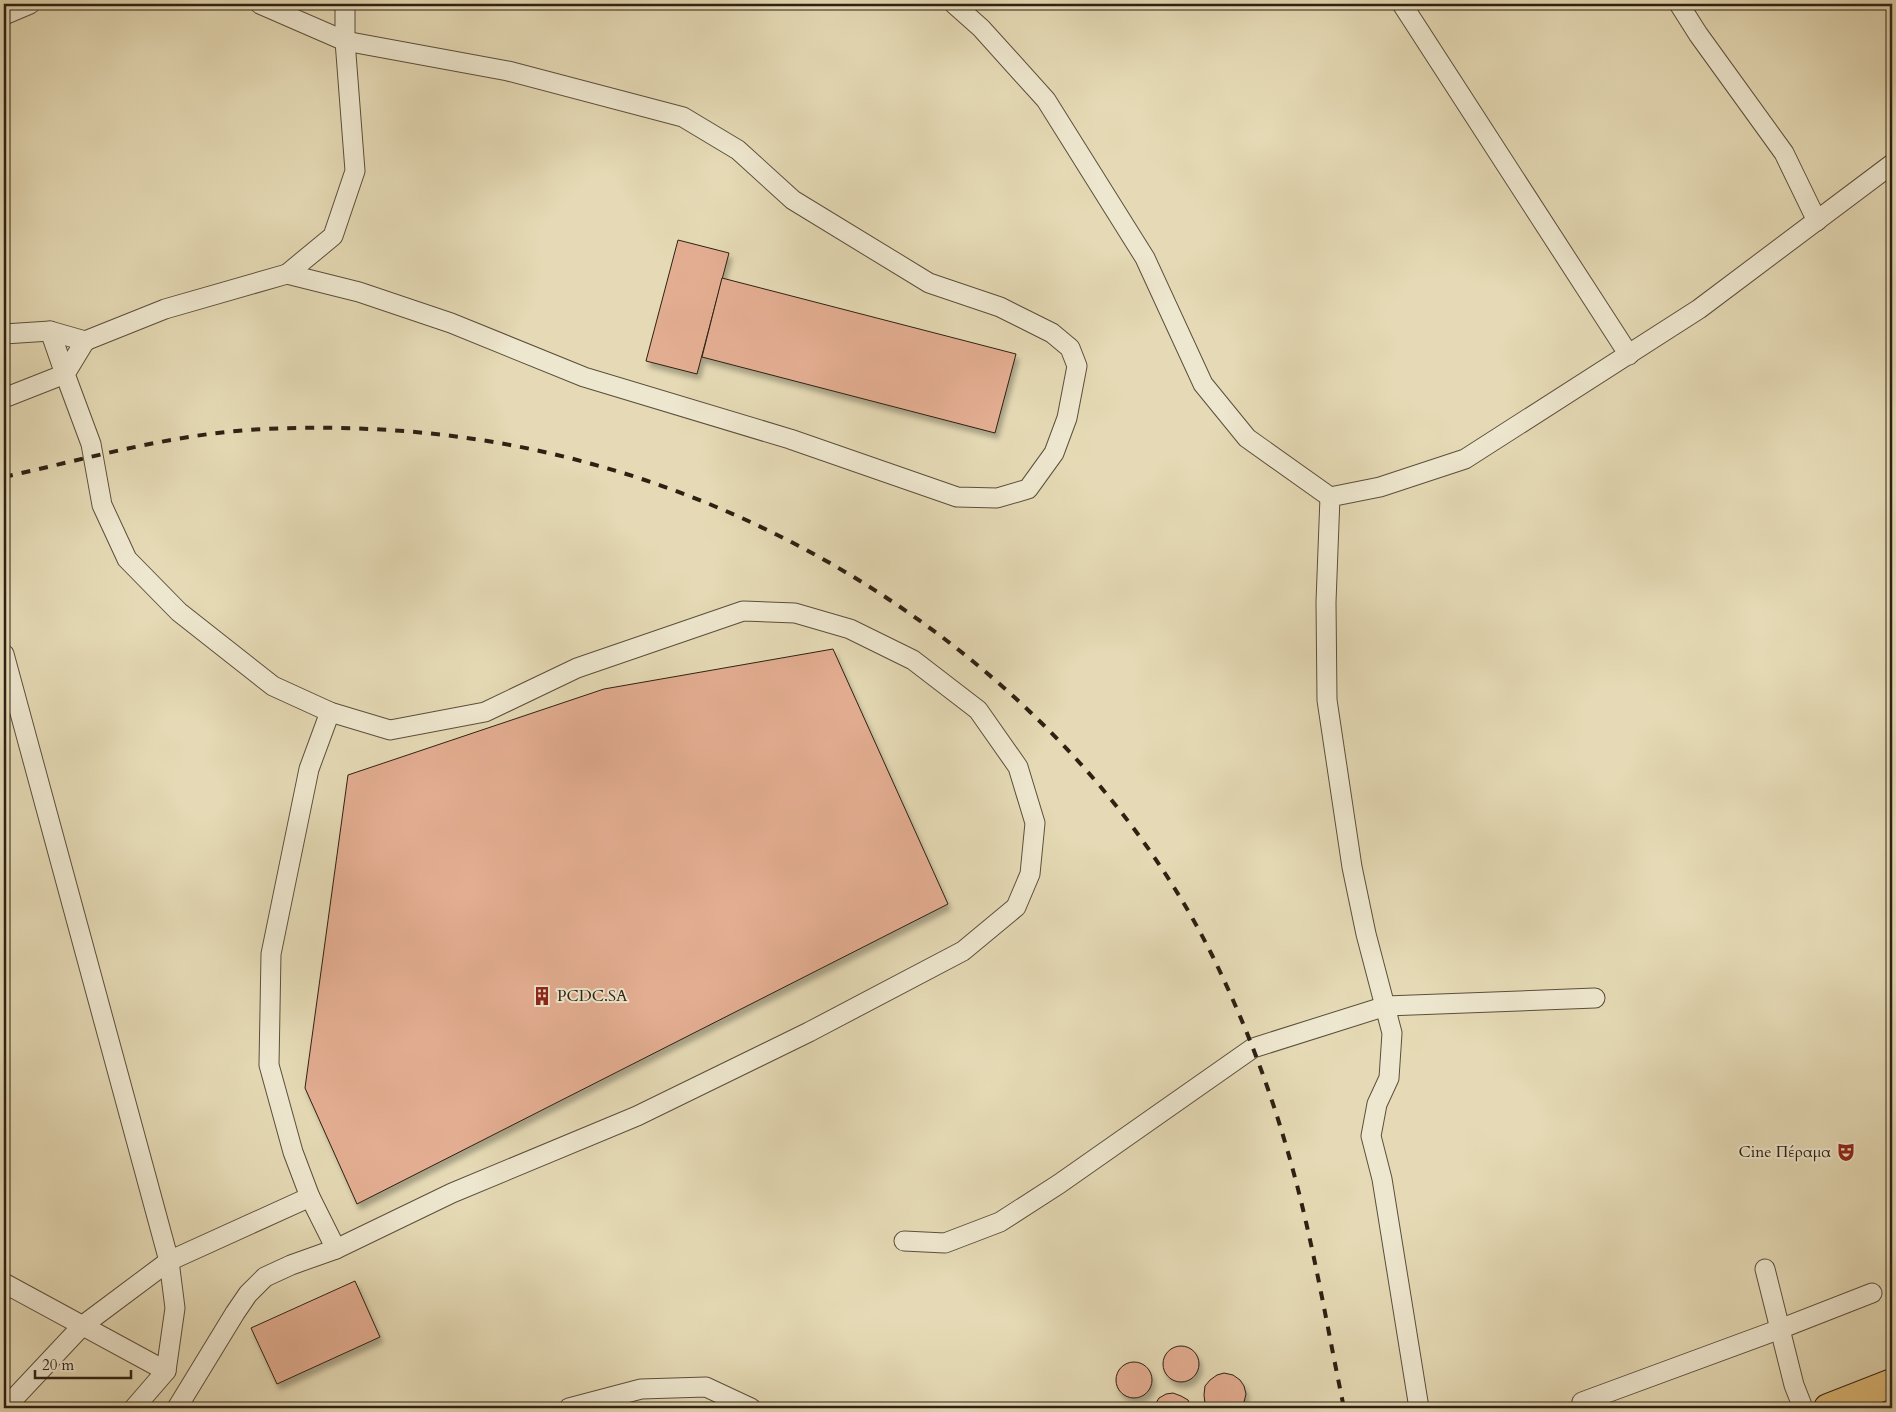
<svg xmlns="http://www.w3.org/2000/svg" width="1896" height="1412" viewBox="0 0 1896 1412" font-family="Cardo,serif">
<defs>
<filter id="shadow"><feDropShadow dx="3" dy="5.5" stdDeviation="2.5" flood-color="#0004"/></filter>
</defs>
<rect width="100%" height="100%" fill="#e5dab5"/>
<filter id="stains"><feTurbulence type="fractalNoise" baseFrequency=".004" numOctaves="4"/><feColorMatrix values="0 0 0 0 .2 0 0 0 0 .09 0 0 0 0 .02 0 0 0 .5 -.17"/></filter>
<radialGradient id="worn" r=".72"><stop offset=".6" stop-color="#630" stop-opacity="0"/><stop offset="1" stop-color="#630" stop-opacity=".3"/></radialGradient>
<g fill="#e3ad91" stroke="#2d2113" filter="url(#shadow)">
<path d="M 678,240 L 729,253 L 697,374 L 646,361 Z"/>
<path d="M 722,278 L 1016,354 L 995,433 L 702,357 Z"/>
<path d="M 833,649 L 948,904 L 357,1204 L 305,1088 L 348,775 L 604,689 Z"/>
<path d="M 355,1281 L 380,1337 L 277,1384 L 251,1328 Z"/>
<circle cx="1181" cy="1364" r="18"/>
<circle cx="1134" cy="1380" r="18"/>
<path d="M 1224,1373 L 1233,1375 L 1240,1380 L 1244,1386 L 1246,1394 L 1244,1402 L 1240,1408 L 1209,1408 L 1205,1403 L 1204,1395 L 1205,1386 L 1210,1380 L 1217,1375 Z"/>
<path d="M 1173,1393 L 1181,1396 L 1188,1400 L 1191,1408 L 1153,1408 L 1159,1398 L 1166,1394 Z"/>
</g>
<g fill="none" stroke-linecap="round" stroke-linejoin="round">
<g stroke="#5b4f3c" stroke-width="21">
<g id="lane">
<path d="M 954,4 L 981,28 L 1046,100 L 1145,258 L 1203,384 L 1247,438 L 1330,497"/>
<path d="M 1402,4 L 1629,355"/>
<path d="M 1679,4 L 1698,34 L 1784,153 L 1817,221"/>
<path d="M 4,15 L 30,4"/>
<path d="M 287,274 L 333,236 L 355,171 L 345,41 L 345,4"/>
<path d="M 4,334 L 50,331 L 85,341 L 165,309 L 287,274 L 359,292 L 451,323 L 584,377 L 790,439 L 957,497 L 997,498 L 1028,489 L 1054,453 L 1067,418 L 1077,366 L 1070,348 L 1052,333 L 1000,307 L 929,283 L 793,200 L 738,150 L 683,117 L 508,71 L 345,41 L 260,4"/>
<path d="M 85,341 L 65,374 L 91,444 L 102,505 L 127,559 L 179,612 L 273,686 L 330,712 L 390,730 L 485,712 L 577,668 L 743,611 L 795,613 L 850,629 L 913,660 L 978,710 L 1018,767 L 1035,823 L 1030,874 L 1016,907 L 963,951 L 809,1032 L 637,1116 L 452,1193 L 336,1249 L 291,1265 L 265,1277 L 248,1294 L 235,1313 L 177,1408"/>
<path d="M 4,398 L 65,374 L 50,331"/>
<path d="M 4,654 L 169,1261 L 175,1308 L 166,1371 L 134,1408"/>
<path d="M 330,712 L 309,769 L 271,954 L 269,1065 L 293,1152 L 310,1197 L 336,1249"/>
<path d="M 904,1241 L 945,1243 L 1000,1222 L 1059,1184 L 1253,1048 L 1386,1006 L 1595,998"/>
<path d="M 4,1283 L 166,1371"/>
<path d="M 1582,1402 L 1780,1329 L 1765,1269"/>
<path d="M 5,1408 L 82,1326 L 169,1261 L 310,1197"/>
<path d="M 569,1408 L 641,1389 L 706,1387 L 751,1408"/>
<path d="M 1419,1408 L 1382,1179 L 1371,1136 L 1377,1104 L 1389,1078 L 1392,1033 L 1366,934 L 1352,867 L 1327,700 L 1326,602 L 1330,497 L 1380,487 L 1465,459 L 1699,309 L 1892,164"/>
<path d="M 1803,1408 L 1794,1385 L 1780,1329 L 1872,1293"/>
</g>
</g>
<g stroke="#2d2113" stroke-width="30">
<path id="primary" d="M 1828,1408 L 1892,1383"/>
</g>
<use href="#lane" stroke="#eee7cf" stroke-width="19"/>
<use href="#primary" stroke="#e2bd7a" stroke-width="28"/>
<path stroke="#2d2113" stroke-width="4" stroke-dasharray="9 9" stroke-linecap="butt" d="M 4,477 C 90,458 176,433 264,429 C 374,424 485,434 592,464 C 849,534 1092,715 1212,955 C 1243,1018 1268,1083 1287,1149 C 1312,1234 1326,1322 1344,1408"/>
</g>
<defs>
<g id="building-bare" transform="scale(1.5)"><path d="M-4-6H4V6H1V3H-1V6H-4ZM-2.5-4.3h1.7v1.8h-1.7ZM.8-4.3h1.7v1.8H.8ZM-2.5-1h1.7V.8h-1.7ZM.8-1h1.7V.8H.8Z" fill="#8f2418" stroke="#eee7cf" stroke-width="2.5" paint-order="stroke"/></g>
<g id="theatre-bare" transform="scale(1.5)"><path d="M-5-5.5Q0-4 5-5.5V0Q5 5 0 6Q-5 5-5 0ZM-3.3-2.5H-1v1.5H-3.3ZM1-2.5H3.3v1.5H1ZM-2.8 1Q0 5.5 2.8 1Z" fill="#8f2418" stroke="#eee7cf" stroke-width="2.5" paint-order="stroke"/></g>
</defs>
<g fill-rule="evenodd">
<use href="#building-bare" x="542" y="996"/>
<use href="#theatre-bare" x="1846" y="1152"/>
</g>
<g text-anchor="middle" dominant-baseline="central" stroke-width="4" stroke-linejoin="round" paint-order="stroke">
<g font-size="16" fill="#2d2113" stroke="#eee7cf" text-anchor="start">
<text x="557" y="996">PCDC.SA</text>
<text x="1831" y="1152" text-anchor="end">Cine Πέραμα</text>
</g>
</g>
<rect width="1896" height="1412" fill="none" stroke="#e5dab5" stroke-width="20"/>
<rect x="5" y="5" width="1886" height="1402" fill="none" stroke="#2d2113" stroke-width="2.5"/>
<rect x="10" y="10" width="1876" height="1392" fill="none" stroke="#2d2113"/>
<path d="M35 1370v8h96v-8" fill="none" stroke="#2d2113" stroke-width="2.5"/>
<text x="42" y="1370" font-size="15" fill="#2d2113" stroke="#eee7cf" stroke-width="4" paint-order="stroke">20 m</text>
<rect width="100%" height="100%" filter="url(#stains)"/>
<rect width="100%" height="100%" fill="url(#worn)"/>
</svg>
